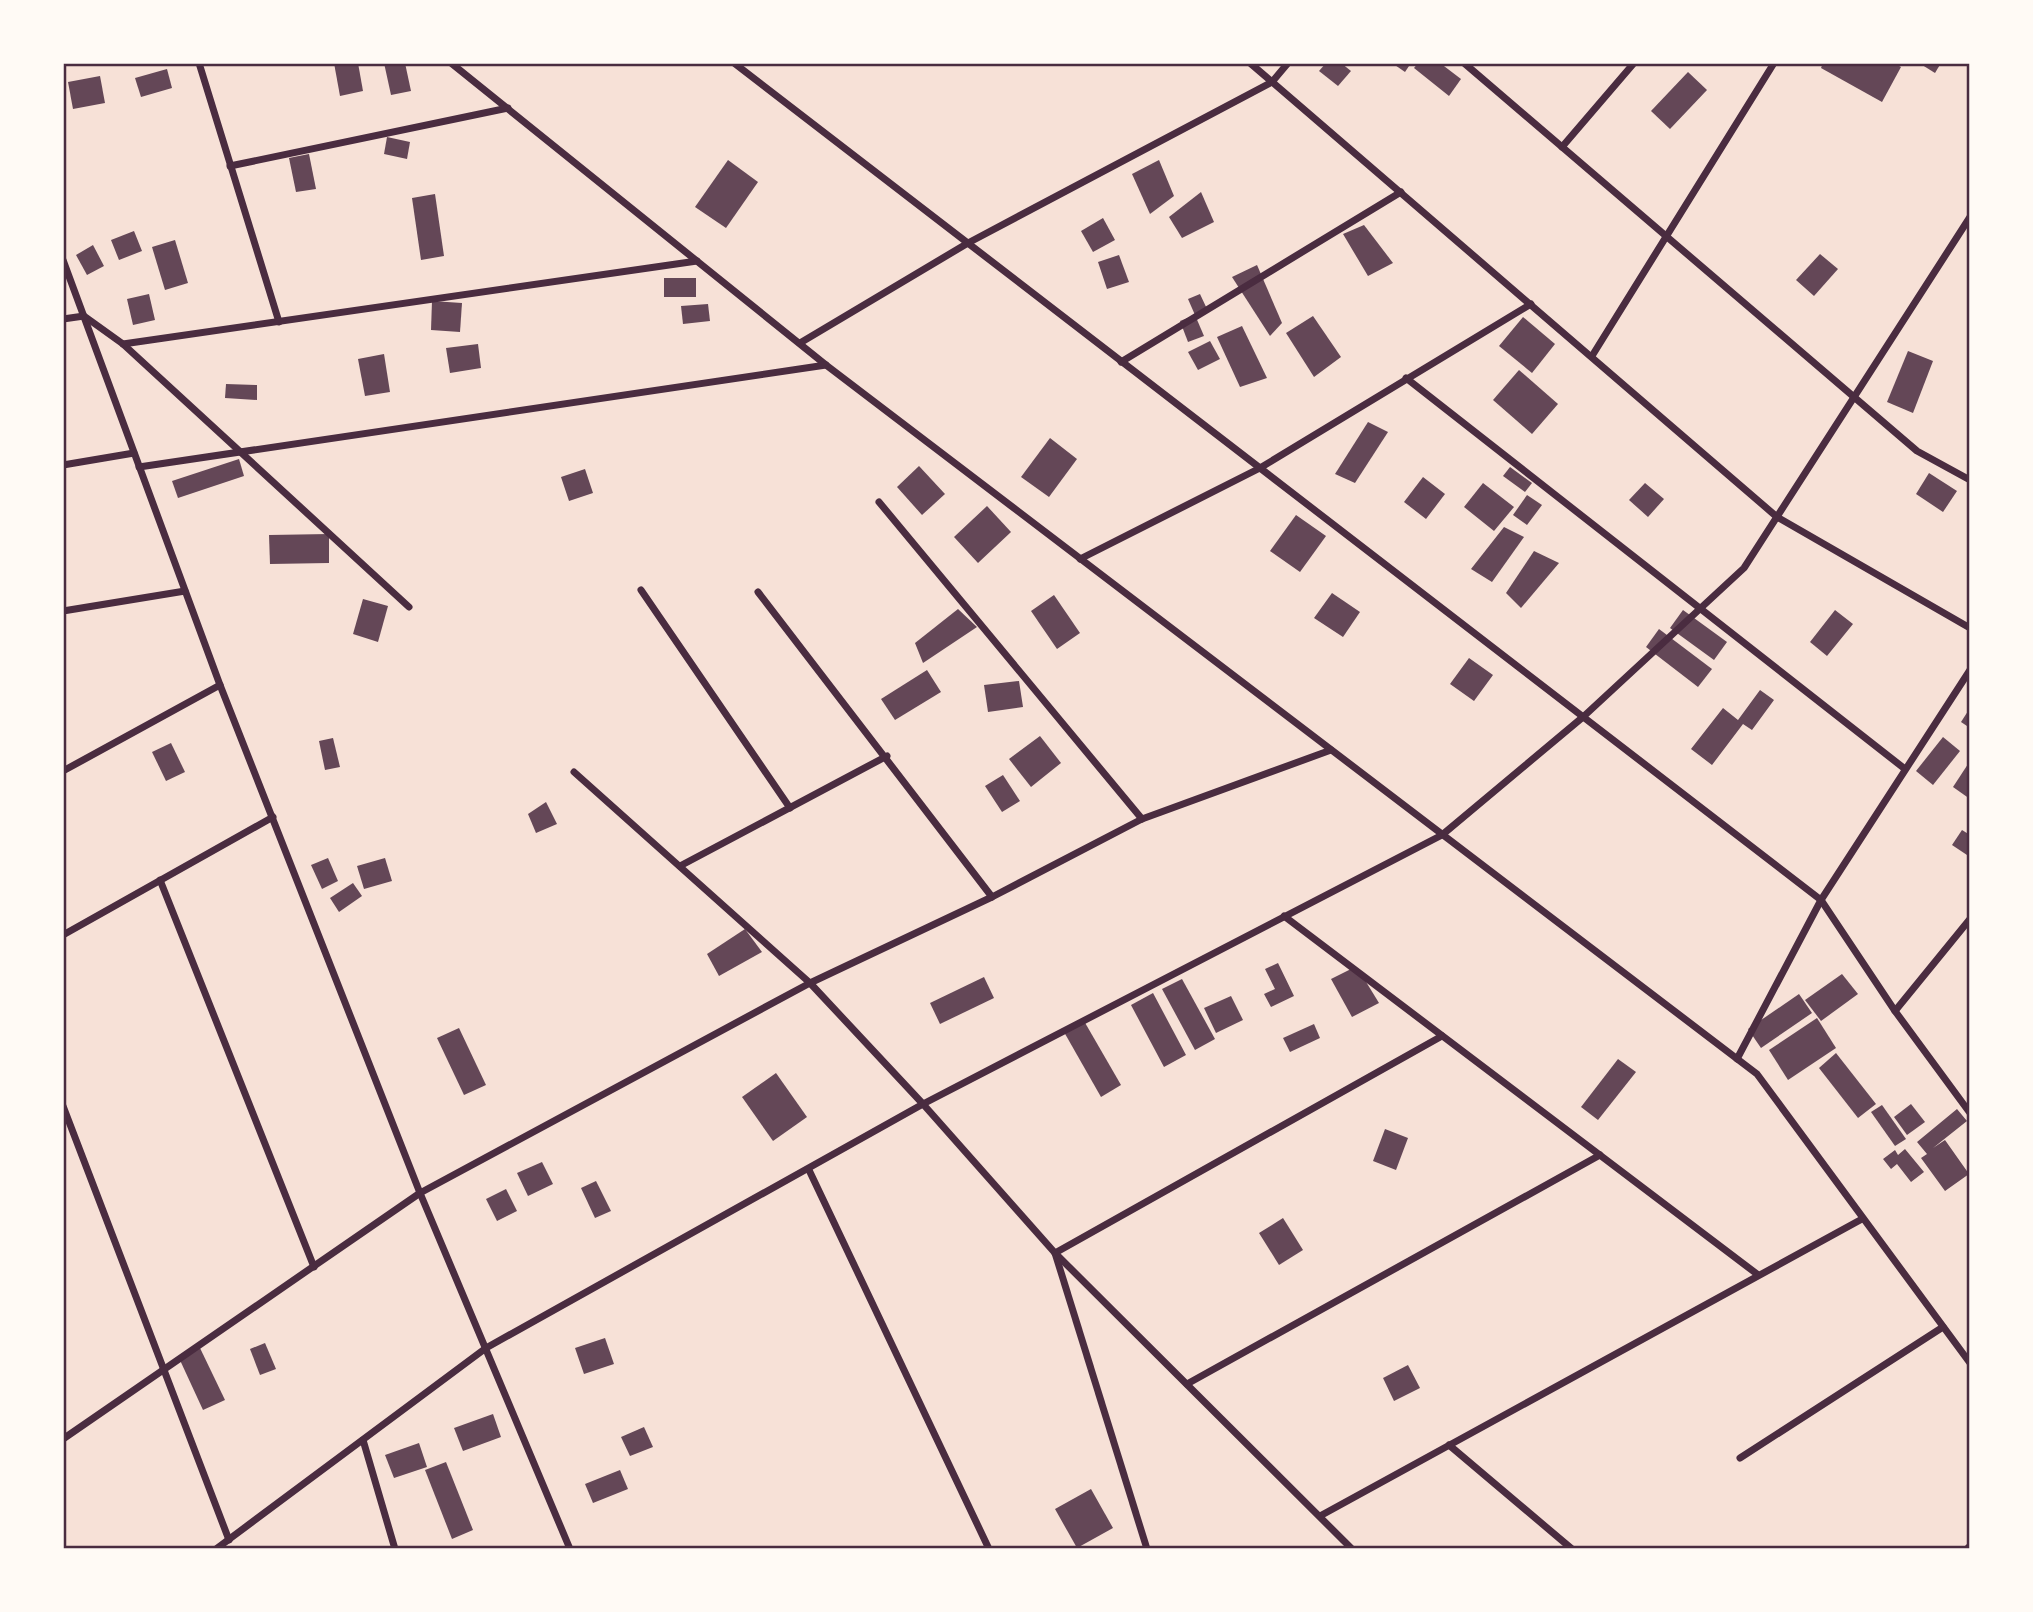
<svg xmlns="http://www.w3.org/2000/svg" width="2033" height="1612" viewBox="0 0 2033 1612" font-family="'IBM Plex Sans',sans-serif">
<rect width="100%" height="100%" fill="#f7e1d7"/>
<g fill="#644757">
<path d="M 334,63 L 358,63 L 363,91 L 340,96 Z"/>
<path d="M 384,63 L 405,63 L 411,91 L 391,95 Z"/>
<path d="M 1326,63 L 1341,63 L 1351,71 L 1338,86 L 1319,71 Z"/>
<path d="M 1392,63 L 1411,63 L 1405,72 Z"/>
<path d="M 1418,63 L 1440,63 L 1461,79 L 1449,96 L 1414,68 Z"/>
<path d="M 1823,63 L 1894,63 L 1901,67 L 1882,102 L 1821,68 Z"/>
<path d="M 1919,63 L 1941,63 L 1935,73 Z"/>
<path d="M 167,69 L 172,88 L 141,97 L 135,78 Z"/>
<path d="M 1688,72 L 1707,90 L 1670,129 L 1651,111 Z"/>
<path d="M 100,76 L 105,103 L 73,109 L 68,82 Z"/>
<path d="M 387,137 L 410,142 L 407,159 L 384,154 Z"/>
<path d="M 309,154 L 316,189 L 296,192 L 289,158 Z"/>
<path d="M 728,160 L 758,182 L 726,228 L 695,207 Z"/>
<path d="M 1159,160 L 1174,196 L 1150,214 L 1132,174 Z"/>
<path d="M 1201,192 L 1214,222 L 1182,238 L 1169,217 Z"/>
<path d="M 435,194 L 444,256 L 421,260 L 412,198 Z"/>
<path d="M 1103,218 L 1115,240 L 1093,252 L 1081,231 Z"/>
<path d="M 1364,225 L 1393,263 L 1368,276 L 1343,234 Z"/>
<path d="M 134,231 L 142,251 L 119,260 L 111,240 Z"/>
<path d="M 175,240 L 188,283 L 165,290 L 152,247 Z"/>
<path d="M 93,245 L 104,266 L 87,275 L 76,255 Z"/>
<path d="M 1820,254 L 1838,269 L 1814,296 L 1796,280 Z"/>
<path d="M 1119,255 L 1129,282 L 1107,289 L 1098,262 Z"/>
<path d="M 1257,265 L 1282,323 L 1270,336 L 1232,277 Z"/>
<rect x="664" y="278" width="32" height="19"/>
<path d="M 149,294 L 155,320 L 133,325 L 127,299 Z"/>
<path d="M 1200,294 L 1207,309 L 1195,315 L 1188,299 Z"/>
<path d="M 432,301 L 462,303 L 460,332 L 431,330 Z"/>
<path d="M 708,304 L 710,321 L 683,324 L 681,306 Z"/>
<path d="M 1195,315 L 1204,336 L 1188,342 L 1180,321 Z"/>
<path d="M 1313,316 L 1341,357 L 1314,377 L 1286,333 Z"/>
<path d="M 1523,317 L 1555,344 L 1532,373 L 1499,346 Z"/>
<path d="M 1242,326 L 1267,378 L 1240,387 L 1217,337 Z"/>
<path d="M 1210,341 L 1220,359 L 1198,370 L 1188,352 Z"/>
<path d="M 478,344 L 481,368 L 450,373 L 446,348 Z"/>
<path d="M 1908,351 L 1933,361 L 1913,413 L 1887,402 Z"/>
<path d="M 384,354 L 390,392 L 365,396 L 358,359 Z"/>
<path d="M 1519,370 L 1558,404 L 1532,434 L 1493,400 Z"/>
<path d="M 226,384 L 257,385 L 257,400 L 225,398 Z"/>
<path d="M 1368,422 L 1388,432 L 1355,483 L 1335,474 Z"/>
<path d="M 1050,438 L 1077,459 L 1049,497 L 1021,477 Z"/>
<path d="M 239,459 L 244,476 L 178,498 L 172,481 Z"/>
<path d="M 919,466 L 945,494 L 922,515 L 897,487 Z"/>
<path d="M 1510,467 L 1532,483 L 1525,492 L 1503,476 Z"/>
<path d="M 585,469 L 593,493 L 569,501 L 561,477 Z"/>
<path d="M 1929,473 L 1957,491 L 1943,512 L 1916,494 Z"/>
<path d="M 1423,477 L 1445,494 L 1426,519 L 1404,502 Z"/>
<path d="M 1483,483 L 1514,507 L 1494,531 L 1464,507 Z"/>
<path d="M 1645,483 L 1664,499 L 1648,517 L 1629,500 Z"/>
<path d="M 1527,495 L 1542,505 L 1527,525 L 1513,515 Z"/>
<path d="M 987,506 L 1011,532 L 978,563 L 954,537 Z"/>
<path d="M 1296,515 L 1326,536 L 1300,572 L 1270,551 Z"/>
<path d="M 1504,527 L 1524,537 L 1492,582 L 1471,569 Z"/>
<path d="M 329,534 L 329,563 L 270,564 L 269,535 Z"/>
<path d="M 1534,551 L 1559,563 L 1521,608 L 1506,593 Z"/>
<path d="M 1332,593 L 1360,612 L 1343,637 L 1314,618 Z"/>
<path d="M 1054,595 L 1080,633 L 1057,649 L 1031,611 Z"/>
<path d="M 363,599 L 388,606 L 378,642 L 353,634 Z"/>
<path d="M 958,609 L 977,627 L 923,663 L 915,643 Z"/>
<path d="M 1683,610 L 1727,642 L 1714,660 L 1670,628 Z"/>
<path d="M 1835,610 L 1853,624 L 1827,656 L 1810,642 Z"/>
<path d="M 1659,629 L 1712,669 L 1698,687 L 1646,647 Z"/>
<path d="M 1469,658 L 1493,675 L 1474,701 L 1450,684 Z"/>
<path d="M 927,670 L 941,692 L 895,720 L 881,699 Z"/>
<path d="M 1019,681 L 1023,707 L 988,712 L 984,685 Z"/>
<path d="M 1760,690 L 1774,700 L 1752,730 L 1743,724 L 1712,765 L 1691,749 L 1723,708 L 1738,720 Z"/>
<path d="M 1970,708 L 1970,728 L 1961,722 Z"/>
<path d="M 1040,736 L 1061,763 L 1031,787 L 1009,759 Z"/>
<path d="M 1943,737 L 1960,751 L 1933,785 L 1916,771 Z"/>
<path d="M 333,738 L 340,767 L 325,770 L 319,741 Z"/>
<path d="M 171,743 L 185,772 L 166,781 L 152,752 Z"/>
<path d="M 1970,761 L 1970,799 L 1953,787 Z"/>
<path d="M 1003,775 L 1020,801 L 1002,812 L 985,786 Z"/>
<path d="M 546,802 L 557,824 L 536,833 L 528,814 Z"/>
<path d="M 1962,830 L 1970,835 L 1970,857 L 1952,845 Z"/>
<path d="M 328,858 L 338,881 L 322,889 L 311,865 Z"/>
<path d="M 385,858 L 392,881 L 364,889 L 357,866 Z"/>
<path d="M 353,883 L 362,896 L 339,912 L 330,898 Z"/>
<path d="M 745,929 L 762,952 L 719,976 L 707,954 Z"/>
<path d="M 1278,963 L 1294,996 L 1271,1007 L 1264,994 L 1275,989 L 1265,969 Z"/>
<path d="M 1353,968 L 1360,972 L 1379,1003 L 1352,1017 L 1331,979 Z"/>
<path d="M 1842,974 L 1858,994 L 1821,1021 L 1805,1000 Z"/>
<path d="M 984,977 L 994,998 L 940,1024 L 930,1003 Z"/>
<path d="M 1182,979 L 1215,1039 L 1195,1050 L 1162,989 Z"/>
<path d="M 1153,993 L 1186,1055 L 1164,1067 L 1131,1005 Z"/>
<path d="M 1799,994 L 1812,1013 L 1761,1048 L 1748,1029 Z"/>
<path d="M 1231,996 L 1243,1020 L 1216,1033 L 1204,1008 Z"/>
<path d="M 1817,1018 L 1836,1048 L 1788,1080 L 1769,1050 Z"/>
<path d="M 1084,1021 L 1121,1085 L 1101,1097 L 1064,1032 Z"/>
<path d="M 1314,1024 L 1320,1038 L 1290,1052 L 1283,1038 Z"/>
<path d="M 459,1028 L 486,1085 L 464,1095 L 437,1038 Z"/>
<path d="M 1836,1053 L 1876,1104 L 1858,1118 L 1819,1068 Z"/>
<path d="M 1618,1059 L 1636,1072 L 1598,1120 L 1581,1107 Z"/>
<path d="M 776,1073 L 807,1117 L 773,1141 L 742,1097 Z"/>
<path d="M 1911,1104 L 1925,1122 L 1907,1135 L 1894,1117 Z"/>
<path d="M 1882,1105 L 1906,1139 L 1895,1146 L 1871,1112 Z"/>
<path d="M 1957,1109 L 1967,1121 L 1933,1148 L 1945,1140 L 1969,1174 L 1945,1191 L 1921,1158 L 1927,1154 L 1917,1142 Z"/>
<path d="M 1385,1129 L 1408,1138 L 1396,1170 L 1373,1161 Z"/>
<path d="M 1905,1149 L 1924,1172 L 1911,1182 L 1897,1164 L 1891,1169 L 1883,1159 L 1895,1150 L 1898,1155 Z"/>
<path d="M 542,1162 L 553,1184 L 528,1196 L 517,1173 Z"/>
<path d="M 596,1181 L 611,1211 L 595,1218 L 581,1188 Z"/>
<path d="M 506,1189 L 517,1211 L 497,1221 L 486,1199 Z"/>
<path d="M 1283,1218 L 1303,1250 L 1279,1265 L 1259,1233 Z"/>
<path d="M 605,1338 L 614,1364 L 584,1374 L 575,1348 Z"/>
<path d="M 265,1343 L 276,1369 L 260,1375 L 250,1349 Z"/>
<path d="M 200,1348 L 225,1400 L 203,1410 L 179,1358 Z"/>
<path d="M 1408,1365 L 1420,1388 L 1394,1401 L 1383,1378 Z"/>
<path d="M 493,1414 L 501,1437 L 463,1451 L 454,1428 Z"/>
<path d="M 644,1427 L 653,1447 L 630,1456 L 621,1437 Z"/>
<path d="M 419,1443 L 427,1467 L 394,1478 L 385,1455 Z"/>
<path d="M 446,1462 L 473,1530 L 452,1539 L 425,1470 Z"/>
<path d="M 620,1470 L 628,1489 L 593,1503 L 585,1484 Z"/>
<path d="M 1091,1489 L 1113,1528 L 1077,1548 L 1055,1509 Z"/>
</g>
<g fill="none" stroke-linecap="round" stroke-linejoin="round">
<g stroke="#4a2c40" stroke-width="7">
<path d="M 199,63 L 279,322"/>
<path d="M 451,63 L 826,365 L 1757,1074 L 1970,1363"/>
<path d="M 734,63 L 1821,900 L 1895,1011 L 1970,1113"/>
<path d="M 1250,63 L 1777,517 L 1970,628"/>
<path d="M 1464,63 L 1917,451 L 1970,480"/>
<path d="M 1562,147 L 1634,63"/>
<path d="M 230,166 L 508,108"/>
<path d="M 63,260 L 220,685 L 420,1193 L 570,1549"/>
<path d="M 63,319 L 84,316 L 123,344 L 409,607"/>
<path d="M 800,343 L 968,243 L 1272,82 L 1288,63"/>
<path d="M 123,344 L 697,261"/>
<path d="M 1592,356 L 1774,63"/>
<path d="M 1121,362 L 1401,192"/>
<path d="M 1406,378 L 1905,769"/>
<path d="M 63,465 L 134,453"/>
<path d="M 139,467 L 826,365"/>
<path d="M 879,502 L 1142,819"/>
<path d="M 1080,559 L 1260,468 L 1531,304"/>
<path d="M 641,590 L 790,808"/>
<path d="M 758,592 L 992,897"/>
<path d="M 63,611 L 185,591"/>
<path d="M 63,771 L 220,685"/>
<path d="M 574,772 L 810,983 L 923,1104 L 1055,1253 L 1352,1549"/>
<path d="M 680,866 L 887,756"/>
<path d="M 160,880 L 314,1267"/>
<path d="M 1284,916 L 1757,1274"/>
<path d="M 63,935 L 273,817"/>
<path d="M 1895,1011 L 1970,919"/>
<path d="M 1737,1059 L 1821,900 L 1970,670"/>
<path d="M 63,1106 L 229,1540"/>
<path d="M 809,1170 L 989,1549"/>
<path d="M 1055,1253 L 1442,1036"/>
<path d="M 1055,1253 L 1147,1549"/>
<path d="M 1187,1384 L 1600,1155"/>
<path d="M 63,1439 L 420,1193 L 810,983 L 992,897 L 1142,819 L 1331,750"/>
<path d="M 363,1440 L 395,1549"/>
<path d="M 1449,1445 L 1572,1549"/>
<path d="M 1740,1458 L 1943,1327"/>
<path d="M 1320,1516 L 1862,1219"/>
<path d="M 216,1549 L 486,1348 L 923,1104 L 1442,835 L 1583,717 L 1744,568 L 1970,217"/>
</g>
<path stroke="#4a2c40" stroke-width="10" d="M 1969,1549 L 1970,1548"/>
</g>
<rect width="2033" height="1612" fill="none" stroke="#fffaf5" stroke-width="130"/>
<rect x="65" y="65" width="1903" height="1482" fill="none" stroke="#4a2c40" stroke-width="2.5"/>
</svg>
